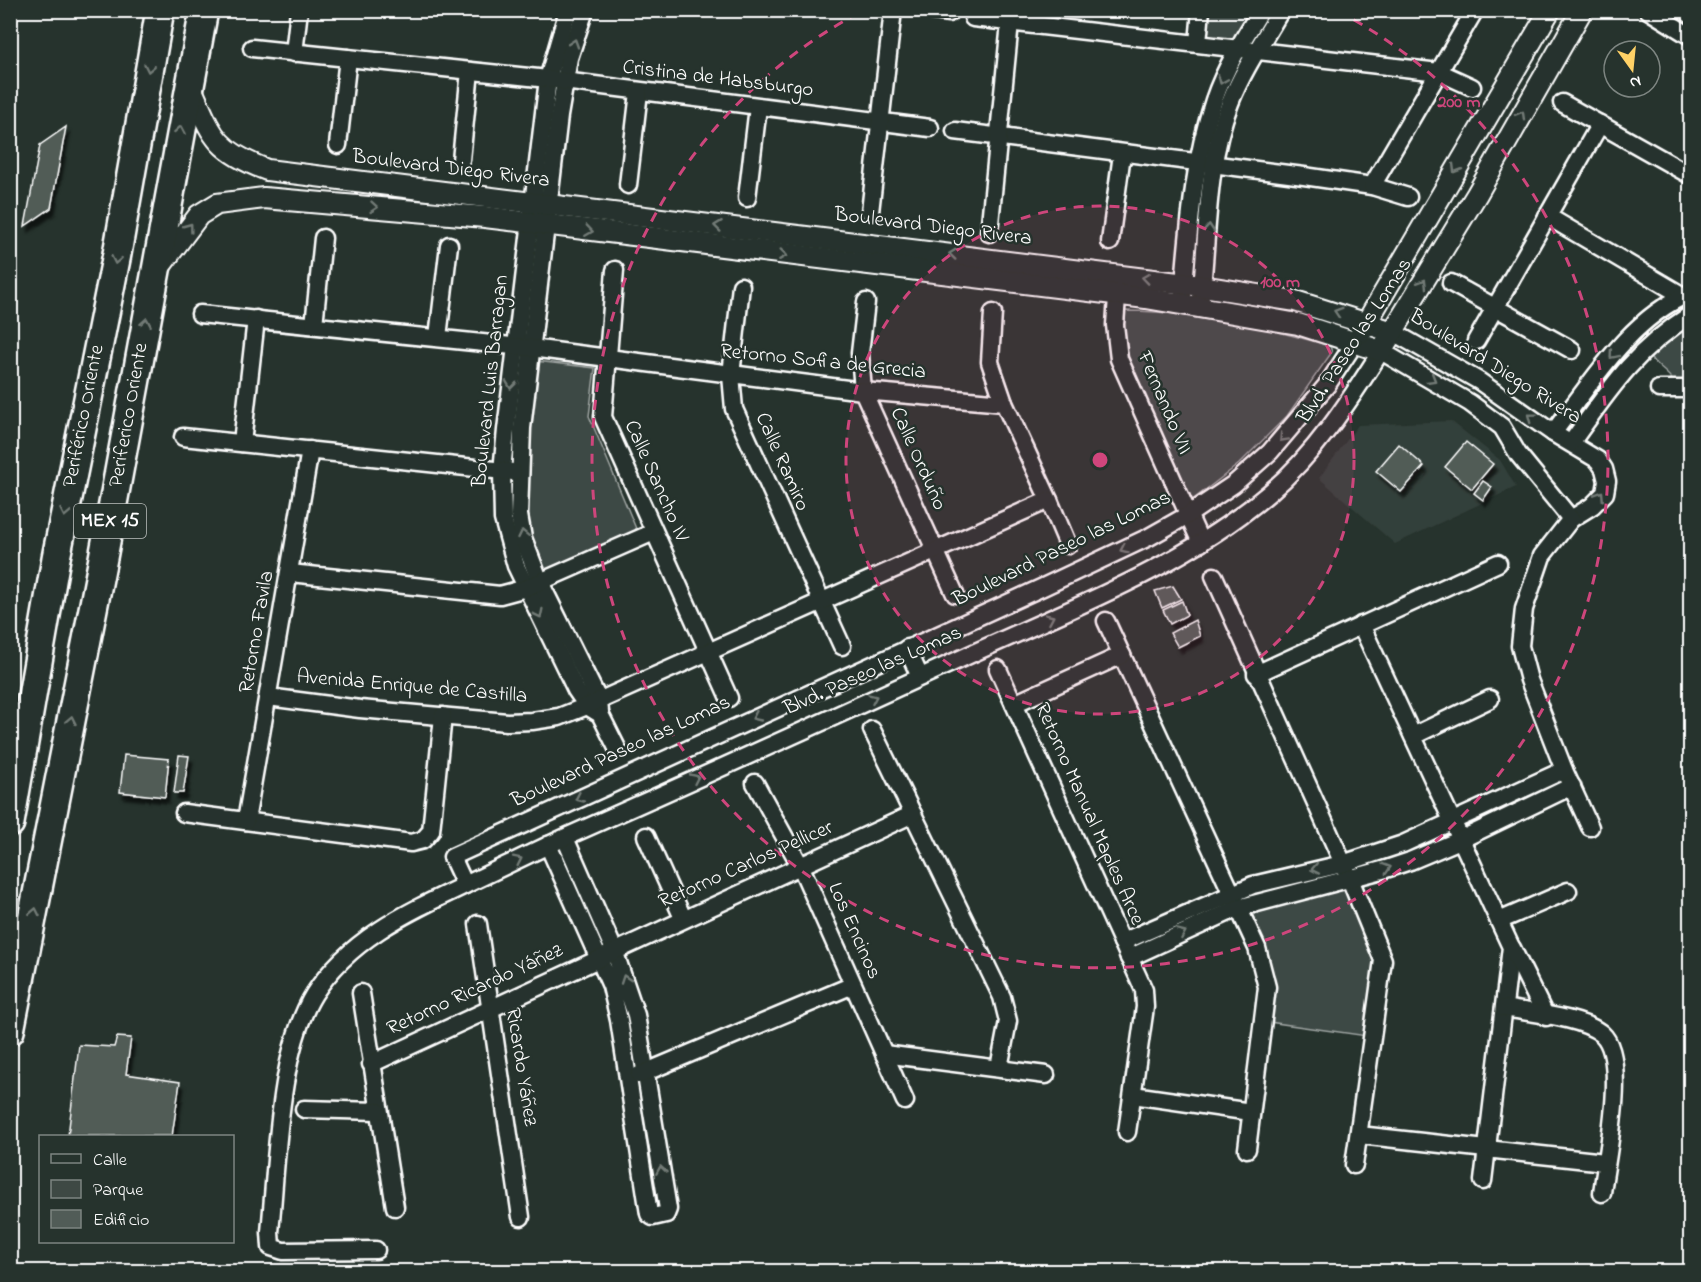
<svg xmlns="http://www.w3.org/2000/svg" width="1701" height="1282" viewBox="0 0 1701 1282" font-family="'Indie Flower',sans-serif">
<defs>
<filter id="shadow"><feDropShadow dx="3.5" dy="6" stdDeviation="1.5" flood-color="#0009"/></filter>
</defs>
<rect width="100%" height="100%" fill="#26332d"/>
<filter id="ink" filterUnits="userSpaceOnUse"><feTurbulence type="fractalNoise" baseFrequency=".0167" numOctaves="2"/><feDisplacementMap in="SourceGraphic" scale="12" xChannelSelector="R" yChannelSelector="G"/><feConvolveMatrix kernelMatrix="1 2 1 2 8 2 1 2 1" color-interpolation-filters="sRGB"/></filter>
<g filter="url(#ink)">
<path fill="#333f3a" d="M 1451,421 L 1500,460 L 1516,487 L 1395,544 L 1319,478 L 1358,425 Z"/>
<g fill="#3e4944" stroke="#9ea4a2" stroke-width="1.5">
<path d="M 1208,11 L 1252,11 L 1231,44 L 1205,41 Z"/>
<path d="M 1125,311 C 1193,311 1265,327 1330,346 L 1332,352 L 1287,416 L 1239,464 L 1187,504 L 1121,349 Z"/>
<path d="M 1690,323 L 1690,382 L 1674,382 C 1666,370 1655,366 1647,354 Z"/>
<path d="M 536,361 L 595,368 L 589,416 L 637,531 L 539,575 L 522,517 Z"/>
<path d="M 1343,889 L 1352,901 L 1378,963 L 1367,1036 L 1269,1022 L 1275,977 L 1248,921 L 1251,913 Z"/>
</g>
<g fill="#515c57" stroke="#fff" stroke-width="1.5" filter="url(#shadow)">
<path d="M 66,127 L 51,208 L 25,226 L 40,145 Z"/>
<path d="M 1466,442 L 1493,464 L 1472,489 L 1445,467 Z"/>
<path d="M 1399,444 L 1424,466 L 1401,492 L 1376,471 Z"/>
<path d="M 1483,481 L 1492,487 L 1483,500 L 1474,493 Z"/>
<path d="M 1173,586 L 1181,599 L 1162,608 L 1155,591 Z"/>
<path d="M 1182,601 L 1187,615 L 1170,624 L 1163,610 Z"/>
<path d="M 1195,620 L 1200,636 L 1178,647 L 1170,633 Z"/>
<path d="M 124,755 L 169,759 L 165,797 L 120,792 Z"/>
<path d="M 179,755 L 189,756 L 183,793 L 174,793 Z"/>
<path d="M 117,1037 L 131,1038 L 126,1074 L 180,1082 L 172,1136 L 68,1136 L 79,1045 L 114,1047 Z"/>
</g>
<g fill="none" stroke-linecap="round" stroke-linejoin="round">
<g stroke="#fff" stroke-width="21">
<g id="minor">
<path d="M 568,10 L 548,79 L 506,430 L 502,471 L 503,519 L 516,566 L 576,690 L 587,706 L 600,714 L 618,750"/>
<path d="M 585,10 L 569,58 L 559,116 L 522,428 L 519,515 L 523,538 L 540,582 L 599,701 L 600,712"/>
<path d="M 927,10 L 949,13"/>
<path d="M 1648,10 L 1690,36"/>
<path d="M 973,18 L 1439,72 L 1472,87"/>
<path d="M 1198,43 L 1201,10"/>
<path d="M 252,48 L 548,79 L 930,128"/>
<path d="M 294,53 L 299,10"/>
<path d="M 1562,103 L 1690,175"/>
<path d="M 955,131 L 1304,176 L 1372,186 L 1408,197"/>
<path d="M 338,145 L 348,58"/>
<path d="M 461,160 L 470,71"/>
<path d="M 628,185 L 639,92"/>
<path d="M 1372,186 L 1475,10"/>
<path d="M 747,198 L 758,107"/>
<path d="M 870,212 L 893,10"/>
<path d="M 1547,216 L 1690,300"/>
<path d="M 989,233 L 1011,13"/>
<path d="M 1110,242 L 1122,154"/>
<path d="M 615,270 L 603,417 L 729,698"/>
<path d="M 1118,283 L 1115,325 L 1119,359 L 1201,543"/>
<path d="M 1451,283 L 1572,350"/>
<path d="M 741,286 L 731,375 L 734,409 L 842,646"/>
<path d="M 1183,295 C 1189,230 1193,162 1214,100 C 1225,68 1243,39 1261,10"/>
<path d="M 1201,297 C 1208,234 1206,163 1230,103 C 1243,70 1263,41 1281,10"/>
<path d="M 866,302 L 860,353 L 863,391 L 955,594"/>
<path d="M 993,313 L 990,362 L 1004,403"/>
<path d="M 200,314 L 531,348 L 863,391 L 1004,403 L 1049,500 L 587,706 L 559,717 L 532,721 L 507,722 L 360,709 L 268,697"/>
<path d="M 314,325 L 323,238"/>
<path d="M 1393,332 L 1479,381 L 1553,433 L 1598,460 L 1604,469 L 1607,481 L 1605,493 L 1592,506 L 1571,519 L 1542,556 L 1524,609 L 1520,646 L 1529,680 L 1564,770 L 1590,827"/>
<path d="M 438,337 L 449,245"/>
<path d="M 1476,341 L 1600,124"/>
<path d="M 1659,389 L 1690,389"/>
<path d="M 1553,433 C 1592,382 1629,319 1690,293"/>
<path d="M 183,437 L 513,472"/>
<path d="M 242,443 L 256,319"/>
<path d="M 1571,443 C 1609,390 1634,351 1690,315"/>
<path d="M 1049,500 L 1068,545"/>
<path d="M 290,573 L 500,595 L 526,588 L 654,532"/>
<path d="M 1214,576 L 1350,879 L 1383,960 L 1354,1165"/>
<path d="M 1106,621 L 1257,948 L 1267,987 L 1247,1149"/>
<path d="M 1361,625 L 1511,947 L 1483,1181"/>
<path d="M 907,648 L 920,677"/>
<path d="M 998,669 L 1144,990 L 1145,1007 L 1127,1132"/>
<path d="M 1256,674 L 1498,563"/>
<path d="M 1014,704 L 1122,655"/>
<path d="M 872,730 L 1002,997 L 1008,1021 L 999,1068"/>
<path d="M 1413,736 L 1490,699"/>
<path d="M 755,783 L 800,865 L 905,1101"/>
<path d="M 184,813 L 411,843 L 423,840 L 431,831 L 443,716"/>
<path d="M 246,821 L 310,450"/>
<path d="M 646,836 L 683,918"/>
<path d="M 548,845 L 611,986 L 619,1020 L 649,1214 L 653,1217 L 666,1214 L 668,1209 L 636,1015 L 614,950 L 565,838"/>
<path d="M 465,885 L 452,857 L 1043,587 L 1149,537 L 1188,515 L 1234,484 L 1270,452 L 1327,385 L 1356,341"/>
<path d="M 1499,921 L 1568,891"/>
<path d="M 478,924 L 521,1217"/>
<path d="M 1122,942 L 1253,885 L 1342,864 L 1403,844 L 1564,770"/>
<path d="M 1512,948 L 1546,1017"/>
<path d="M 1129,958 L 1238,908 L 1386,869 L 1410,861 L 1460,840 L 1572,786"/>
<path d="M 361,993 L 395,1207"/>
<path d="M 1504,1008 C 1530,1013 1583,1017 1602,1034 C 1629,1058 1606,1159 1602,1193"/>
<path d="M 884,1054 L 1046,1075"/>
<path d="M 371,1064 L 913,814"/>
<path d="M 639,1075 L 853,985"/>
<path d="M 1133,1095 L 1251,1112"/>
<path d="M 304,1109 L 378,1111"/>
<path d="M 1359,1135 L 1605,1162"/>
<path d="M 376,1250 L 283,1251 L 271,1247 L 270,1232 C 277,1163 278,1052 314,994 C 349,939 408,912 465,885 C 499,869 533,852 568,836 C 702,777 836,716 969,655 C 1072,608 1182,567 1269,493 C 1315,454 1349,402 1381,351 L 1470,403 L 1502,427 L 1518,454 L 1571,519"/>
</g>
</g>
<g stroke="#fff" stroke-width="24">
<g id="tertiary">
<path d="M 189,83 C 212,134 212,149 267,170 L 1202,286 L 1295,301 L 1393,332"/>
<path d="M 159,268 L 199,215 L 217,204 L 264,198 L 485,217 L 1146,298 L 1298,324 L 1381,351 L 1477,194 L 1582,10"/>
<path d="M 1361,332 L 1550,10"/>
</g>
</g>
<g stroke="#fff" stroke-width="32">
<g id="trunk">
<path d="M 10,823 L 56,558 L 117,254 L 160,10"/>
<path d="M 10,1031 L 103,558 L 204,10"/>
</g>
</g>
<use href="#minor" stroke="#26332d" stroke-width="16"/>
<use href="#tertiary" stroke="#26332d" stroke-width="20"/>
<use href="#trunk" stroke="#26332d" stroke-width="27"/>
</g>
<defs><path id="oneway-chevron" d="M-2-3.5L2.5 0L-2 3.5" fill="none" stroke-width="1.6" stroke-linecap="round" stroke-linejoin="round" transform="scale(1.5)"/></defs>
<g stroke="#727a76">
<use href="#oneway-chevron" transform="translate(574 43) rotate(-72)"/>
<use href="#oneway-chevron" transform="translate(149 68) rotate(101)"/>
<use href="#oneway-chevron" transform="translate(1222 80) rotate(113)"/>
<use href="#oneway-chevron" transform="translate(1521 115) rotate(-60)"/>
<use href="#oneway-chevron" transform="translate(180 130) rotate(-80)"/>
<use href="#oneway-chevron" transform="translate(1456 169) rotate(121)"/>
<use href="#oneway-chevron" transform="translate(374 207) rotate(5)"/>
<use href="#oneway-chevron" transform="translate(718 226) rotate(-173)"/>
<use href="#oneway-chevron" transform="translate(189 227) rotate(-53)"/>
<use href="#oneway-chevron" transform="translate(1209 228) rotate(-86)"/>
<use href="#oneway-chevron" transform="translate(589 231) rotate(8)"/>
<use href="#oneway-chevron" transform="translate(953 254) rotate(-173)"/>
<use href="#oneway-chevron" transform="translate(783 255) rotate(7)"/>
<use href="#oneway-chevron" transform="translate(116 260) rotate(101)"/>
<use href="#oneway-chevron" transform="translate(1146 278) rotate(-172)"/>
<use href="#oneway-chevron" transform="translate(1423 283) rotate(-59)"/>
<use href="#oneway-chevron" transform="translate(1338 312) rotate(-162)"/>
<use href="#oneway-chevron" transform="translate(146 322) rotate(-80)"/>
<use href="#oneway-chevron" transform="translate(1613 355) rotate(130)"/>
<use href="#oneway-chevron" transform="translate(1432 379) rotate(31)"/>
<use href="#oneway-chevron" transform="translate(511 385) rotate(97)"/>
<use href="#oneway-chevron" transform="translate(1531 417) rotate(-143)"/>
<use href="#oneway-chevron" transform="translate(1283 438) rotate(133)"/>
<use href="#oneway-chevron" transform="translate(1600 495) rotate(-57)"/>
<use href="#oneway-chevron" transform="translate(65 513) rotate(101)"/>
<use href="#oneway-chevron" transform="translate(523 534) rotate(-102)"/>
<use href="#oneway-chevron" transform="translate(1124 549) rotate(155)"/>
<use href="#oneway-chevron" transform="translate(539 614) rotate(64)"/>
<use href="#oneway-chevron" transform="translate(1050 618) rotate(-24)"/>
<use href="#oneway-chevron" transform="translate(873 698) rotate(-24)"/>
<use href="#oneway-chevron" transform="translate(756 717) rotate(155)"/>
<use href="#oneway-chevron" transform="translate(71 720) rotate(-79)"/>
<use href="#oneway-chevron" transform="translate(695 778) rotate(-25)"/>
<use href="#oneway-chevron" transform="translate(579 798) rotate(155)"/>
<use href="#oneway-chevron" transform="translate(518 860) rotate(-26)"/>
<use href="#oneway-chevron" transform="translate(1387 868) rotate(-18)"/>
<use href="#oneway-chevron" transform="translate(1315 869) rotate(169)"/>
<use href="#oneway-chevron" transform="translate(35 912) rotate(-79)"/>
<use href="#oneway-chevron" transform="translate(1182 933) rotate(-24)"/>
<use href="#oneway-chevron" transform="translate(625 979) rotate(-109)"/>
<use href="#oneway-chevron" transform="translate(661 1170) rotate(-99)"/>
</g>
</g>
<circle cx="1100" cy="460" r="254" fill="#ce467c" fill-opacity=".12"/>
<g fill="none" stroke="#ce467c" stroke-width="3" stroke-dasharray="10 8">
<circle cx="1100" cy="460" r="254"/>
<path d="M1338 11A508 508 0 1 1 862 11"/>
</g>
<g text-anchor="middle" dominant-baseline="central" stroke-width="5" stroke-linejoin="round" paint-order="stroke">
<rect fill="#26332d" stroke="#bec2c0" stroke-width="1.5" x="74" y="504" width="72" height="34" rx="4.5"/>
<g font-size="20" font-weight="bold" fill="#fff">
<text x="110" y="521">MEX 15</text>
</g>
<g font-size="21" fill="#fff" stroke="#26332d">
<text transform="translate(718 79) rotate(7)">Cristina de Habsburgo</text>
<text transform="translate(451 169) rotate(7)">Boulevard Diego Rivera</text>
<text transform="translate(933 227) rotate(7)">Boulevard Diego Rivera</text>
<text transform="translate(1355 341) rotate(-57)">Blvd. Paseo las Lomas</text>
<text transform="translate(823 362) rotate(6)">Retorno Sofia de Grecia</text>
<text transform="translate(1495 367) rotate(32)">Boulevard Diego Rivera</text>
<text transform="translate(491 381) rotate(-84)">Boulevard Luis Barragan</text>
<text transform="translate(1164 403) rotate(67)">Fernando VII</text>
<text transform="translate(129 415) rotate(-80)">Periferico Oriente</text>
<text transform="translate(84 416) rotate(-79)">Periférico Oriente</text>
<text transform="translate(918 459) rotate(66)">Calle Orduño</text>
<text transform="translate(782 462) rotate(66)">Calle Ramiro</text>
<text transform="translate(656 481) rotate(66)">Calle Sancho IV</text>
<text transform="translate(1062 549) rotate(-26)">Boulevard Paseo las Lomas</text>
<text transform="translate(257 632) rotate(-80)">Retorno Favila</text>
<text transform="translate(873 671) rotate(-24)">Blvd. Paseo las Lomas</text>
<text transform="translate(412 687) rotate(5)">Avenida Enrique de Castilla</text>
<text transform="translate(621 752) rotate(-25)">Boulevard Paseo las Lomas</text>
<text transform="translate(1089 814) rotate(66)">Retorno Manual Maples Arce</text>
<text transform="translate(746 865) rotate(-24)">Retorno Carlos Pellicer</text>
<text transform="translate(854 931) rotate(66)">Los Encinos</text>
<text transform="translate(475 990) rotate(-25)">Retorno Ricardo Yáñez</text>
<text transform="translate(521 1067) rotate(81)">Ricardo Yáñez</text>
</g>
</g>
<circle cx="1100" cy="460" r="9" fill="#ce467c" stroke="#26332d" stroke-width="3"/>
<g font-size="18" text-anchor="middle" font-weight="bold" fill="#ce467c" stroke="#26332d" stroke-width="5" stroke-linejoin="round" paint-order="stroke">
<text x="1459" y="107">200 m</text>
<text x="1280" y="287">100 m</text>
</g>
<rect width="1701" height="1282" fill="none" stroke="#26332d" stroke-width="36"/>
<rect x="18" y="18" width="1665" height="1246" fill="none" stroke="#fff" stroke-width="2" filter="url(#ink)"/>
<rect x="39" y="1135" width="195" height="108" fill="#26332d" stroke="#7d8581" stroke-width="1.5"/>
<rect x="51" y="1154" width="30" height="9" fill="#26332d" stroke="#7d8581" stroke-width="1.5"/>
<text x="93" y="1165" font-size="18" fill="#ffffff">Calle</text>
<rect x="51" y="1180" width="30" height="18" fill="#3e4944" stroke="#7d8581" stroke-width="1.5"/>
<text x="93" y="1195" font-size="18" fill="#ffffff">Parque</text>
<rect x="51" y="1210" width="30" height="18" fill="#515c57" stroke="#7d8581" stroke-width="1.5"/>
<text x="93" y="1225" font-size="18" fill="#ffffff">Edificio</text>
<g transform="translate(1632 69) rotate(165)"><circle r="28" fill="#26332d" stroke="#7d8581" stroke-width="1.5"/>
<path d="M0-4.5L10 22L0 15L-10 22Z" fill="#ffd166"/>
<text y="-9" font-size="16" font-weight="bold" text-anchor="middle" fill="#ffffff">N</text>
</g>
</svg>
